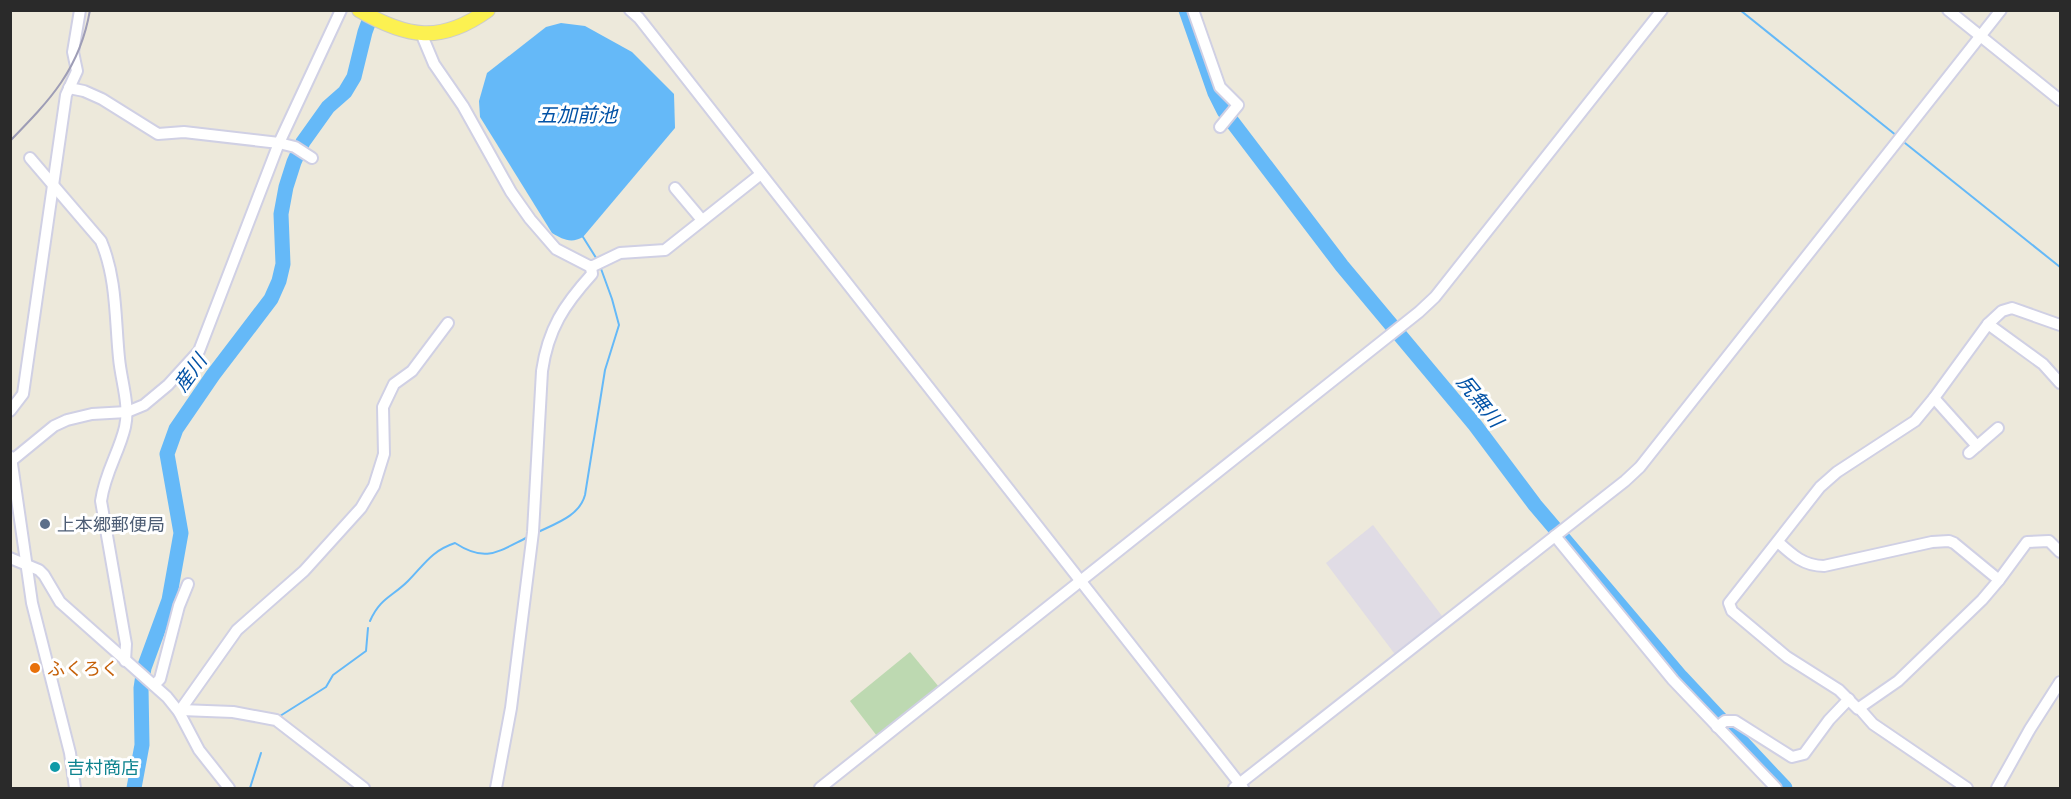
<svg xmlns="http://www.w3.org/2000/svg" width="2071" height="799" viewBox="0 0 2071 799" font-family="'Public Sans','Noto Sans JP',sans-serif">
<rect width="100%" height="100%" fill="#ede9db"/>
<path fill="#e0dce5" d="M 1373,525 L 1445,620 L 1397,657 L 1326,563 Z"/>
<path fill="#bdd9b1" d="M 910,652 L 939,687 L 877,736 L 850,701 Z"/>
<path fill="#65b9f8" d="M 561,23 L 585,26 L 632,52 L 674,94 L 675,128 L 583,237 C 571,244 562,239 552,233 L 480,117 L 479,101 L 487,73 L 546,27 Z"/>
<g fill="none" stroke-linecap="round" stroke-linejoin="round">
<g stroke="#65b9f8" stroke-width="2">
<path d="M 1740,10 L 1897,136"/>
<path d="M 1905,143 L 2060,267"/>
<path d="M 583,237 L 598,261"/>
<path d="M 536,533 C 554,524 579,517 585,495 L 605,370 L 619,325 L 612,299 L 600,266"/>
<path d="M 370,621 C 380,598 392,597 408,581 C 424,565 431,551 455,543 C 486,563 497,552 528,537"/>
<path d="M 280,716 L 326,687 L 333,675 L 366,651 L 368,628"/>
<path d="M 250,788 L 261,753"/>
</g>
<g stroke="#65b9f8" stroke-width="15">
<path d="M 1186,10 L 1215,93 L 1224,111 L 1342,266 L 1475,425 L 1535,505 L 1681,677 L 1785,788"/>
<path d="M 134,788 L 142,745 L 141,688 L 144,668 L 169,600 L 181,533 L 167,454 L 176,429 L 213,375 L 271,299 L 279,281 L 283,264 L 281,214 L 286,187 L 294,162 L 303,142 L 328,107 L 345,92 L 354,77 L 365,32 L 373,10"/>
</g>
<g stroke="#d0d0e4" stroke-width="14">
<g id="minor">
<path d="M 630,10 L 639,18 L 1243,788"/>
<path d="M 1193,10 L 1220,87 L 1238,105 L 1220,127"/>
<path d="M 1948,10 L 2060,100"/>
<path d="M 421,33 L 434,64 L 463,106 L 511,192 L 530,219 L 556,249 L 591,267 L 620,253 L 665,250 L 761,174"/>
<path d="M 69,88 L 84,91 L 102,99 L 158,134 L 184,132 L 279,143 L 295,147 L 312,158"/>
<path d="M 30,158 L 101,241 C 117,279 115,319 119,358 C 121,381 130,404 125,427 C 119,453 105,472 101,501 L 126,644 L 125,661"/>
<path d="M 675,188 L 702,220"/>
<path d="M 1988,324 L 2043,364 L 2060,383"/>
<path d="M 1934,398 L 1977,446"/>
<path d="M 10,411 L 23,394 L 66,95 L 77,71 L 73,52 L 80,10"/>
<path d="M 1969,453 L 1998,428"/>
<path d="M 11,457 L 32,603 L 70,753 L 75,788"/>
<path d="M 10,462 L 54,426 L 67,420 L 92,414 L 127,412 L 144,405 L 168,385 L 199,351 L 279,143 L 341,10"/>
<path d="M 1555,536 L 1673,680 L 1776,788"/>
<path d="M 1778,542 C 1792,555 1804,566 1824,566 L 1932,542 L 1949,541 L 1954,543 L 1999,580 L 2027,542 L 2049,541 L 2060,552"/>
<path d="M 10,558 L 39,570 L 44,575 L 60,602 L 167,697 L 179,712 L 199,750 L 229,788"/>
<path d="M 154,685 L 160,679 L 179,606 L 188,584"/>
<path d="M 1859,708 L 1898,681 L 1982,600 L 1999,580"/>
<path d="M 181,710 L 233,712 L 276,720 L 364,788"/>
<path d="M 179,712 L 237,630 L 304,571 L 361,508 L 374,486 L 384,454 L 383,407 L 394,384 L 412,371 L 448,323"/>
<path d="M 1717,727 L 1725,721 L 1735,721 L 1792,757 L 1804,754 L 1829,720 L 1849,699"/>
<path d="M 496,788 L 511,708 L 533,532 L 542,371 C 548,329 564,305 592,274 L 591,267"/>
<path d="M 820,788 L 1419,312 L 1435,297 L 1662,10"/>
<path d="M 1234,788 L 1625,481 L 1640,467 L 2001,10"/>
<path d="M 1967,788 L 1873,724 L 1859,708 L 1858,709 L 1839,690 L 1787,657 L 1732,611 L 1729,603 L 1820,487 L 1837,472 L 1915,421 L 1934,398 L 1988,324 L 2002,311 L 2012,308 L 2060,325"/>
<path d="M 1997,788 L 2030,729 L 2060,682"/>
</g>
</g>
<g stroke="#ccc" stroke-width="16">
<path id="major" d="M 359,10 C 407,38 441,44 488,10"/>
</g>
<use href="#minor" stroke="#fff" stroke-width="10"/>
<use href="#major" stroke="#fcf151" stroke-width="14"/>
<path stroke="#9e9db6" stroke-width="2" d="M 10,141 C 50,100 80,69 90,10"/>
</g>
<circle fill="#5c6f8a" stroke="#fff" stroke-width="2" cx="45" cy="524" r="6"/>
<circle fill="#e8710a" stroke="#fff" stroke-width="2" cx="35" cy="668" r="6"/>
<circle fill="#0f9aa8" stroke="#fff" stroke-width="2" cx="55" cy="767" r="6"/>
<g text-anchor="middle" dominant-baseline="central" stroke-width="6" stroke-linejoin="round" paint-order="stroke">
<g font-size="18" fill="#4e5e75" stroke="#fff" text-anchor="start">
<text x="57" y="524">上本郷郵便局</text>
</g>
<g font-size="18" fill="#c56008" stroke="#fff" text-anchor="start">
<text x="47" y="668">ふくろく</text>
</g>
<g font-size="18" fill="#0d838f" stroke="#fff" text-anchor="start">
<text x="67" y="767">吉村商店</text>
</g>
<g font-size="20" font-style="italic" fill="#0252a6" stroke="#fff">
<text x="577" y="115">五加前池</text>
<text transform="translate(190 373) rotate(-54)">産川</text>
<text transform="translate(1480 401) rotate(51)">尻無川</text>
</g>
</g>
<rect width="2071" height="799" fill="none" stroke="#2a2a2a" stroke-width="24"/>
</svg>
